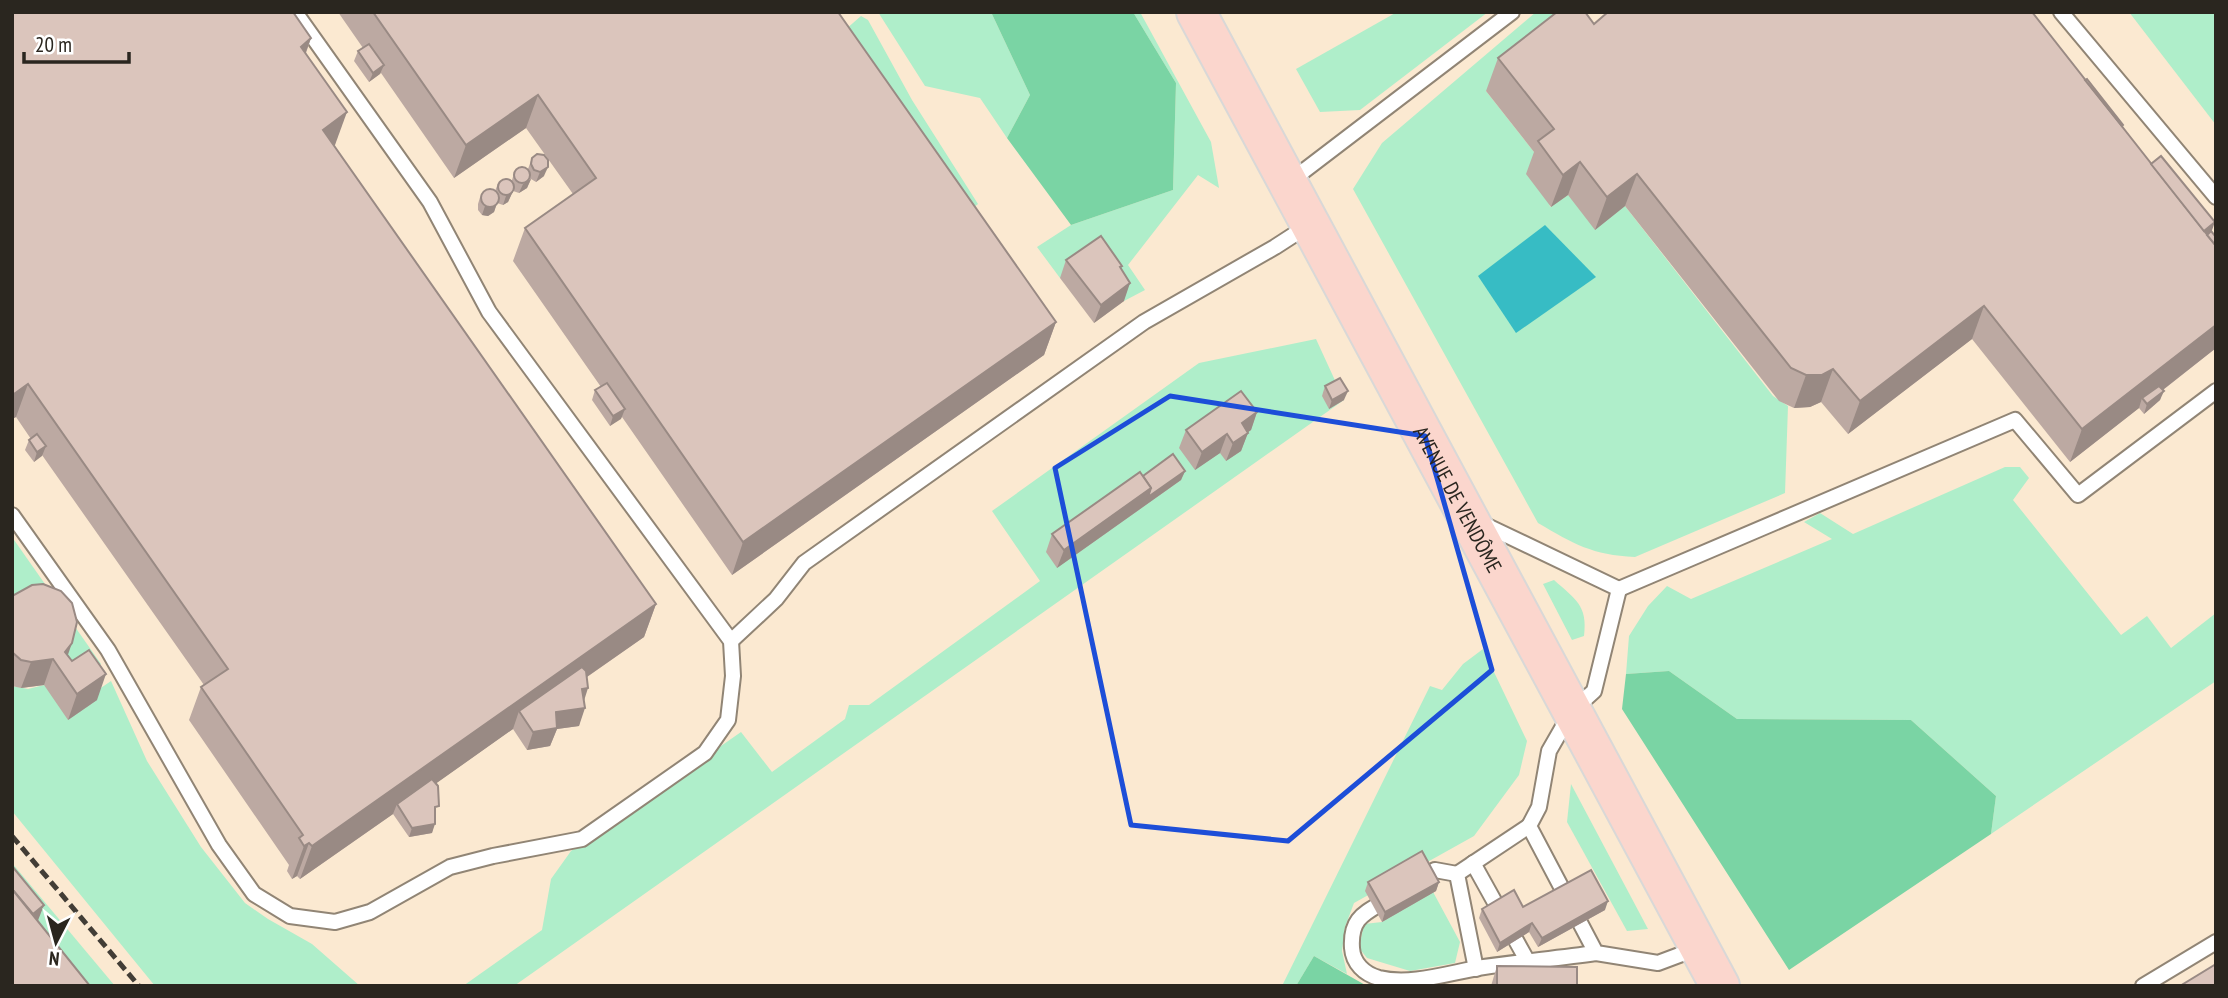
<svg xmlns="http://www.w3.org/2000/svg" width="2228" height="998" viewBox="0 0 2228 998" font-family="'PT Sans Narrow',sans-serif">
<rect width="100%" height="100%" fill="#fef6eb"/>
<rect fill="#fbe9d1" x="12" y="12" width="2204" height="974"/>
<g fill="#afeeca">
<path d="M 878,12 L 991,12 L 1030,95 L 1007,138 L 980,98 L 925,86 Z"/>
<path d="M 1133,12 L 1140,12 L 1211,142 L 1219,188 L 1198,175 L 1128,265 L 1145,290 L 1124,301 L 1095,254 L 1060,278 L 1037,247 L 1071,225 L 1173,190 L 1176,83 Z"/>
<path d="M 1397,12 L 1488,12 L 1360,110 L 1320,112 L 1296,69 Z"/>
<path d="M 1536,12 L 1586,12 L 1486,91 L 1542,162 L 1550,207 L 1568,195 L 1625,206 L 1773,396 L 1788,406 L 1785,493 L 1635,557 C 1592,555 1574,544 1538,523 L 1353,189 L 1382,143 Z"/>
<path d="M 2129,12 L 2216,12 L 2216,125 Z"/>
<path d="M 861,16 L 868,20 L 912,100 L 978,204 L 952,224 L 845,30 Z"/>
<path d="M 1316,339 L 1344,400 L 514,986 L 463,986 L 542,930 L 551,879 L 571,851 L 741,732 L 772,772 L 845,719 L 849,705 L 869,705 L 1040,581 L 992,511 L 1199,363 Z"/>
<path d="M 2005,467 L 2020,467 L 2029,478 L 2013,500 L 2121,635 L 2147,616 L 2171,648 L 2216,613 L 2216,681 L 1991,834 L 1996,796 L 1911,720 L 1737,719 L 1669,671 L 1626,674 L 1629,636 L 1648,606 L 1667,586 L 1691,599 L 1832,539 L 1804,522 L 1820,513 L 1853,534 Z"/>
<path d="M 12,537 L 101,664 L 90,675 L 63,669 L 12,616 Z"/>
<path d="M 1554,580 C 1575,599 1588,605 1584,636 L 1572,640 L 1543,584 Z"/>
<path d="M 1483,649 L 1527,741 L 1519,775 L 1474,836 L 1354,903 L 1345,927 L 1342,951 L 1347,974 L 1314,956 L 1296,986 L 1282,986 L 1430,686 L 1442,690 L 1463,664 Z"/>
<path d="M 111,681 L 147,761 L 201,847 L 245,903 L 268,919 L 312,944 L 360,986 L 155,986 L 12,811 L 12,686 L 28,689 L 44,685 L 92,694 Z"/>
<path d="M 1571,784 L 1648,929 L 1627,931 L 1567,822 Z"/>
<path d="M 12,863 L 115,986 L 87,986 L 12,893 Z"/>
<path d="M 1432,890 L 1460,942 L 1455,963 L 1410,971 L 1367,958 L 1359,948 L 1364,924 L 1382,922 Z"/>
</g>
<g fill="#7ad4a4">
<path d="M 991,12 L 1133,12 L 1176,83 L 1173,190 L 1071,225 L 1007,138 L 1030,95 Z"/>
<path d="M 1669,671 L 1737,719 L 1911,720 L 1996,796 L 1991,834 L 1789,970 L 1622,709 L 1626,674 Z"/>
<path d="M 1314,956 L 1367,986 L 1296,986 Z"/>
</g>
<path fill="#37bcc4" d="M 1545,225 L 1596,277 L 1516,333 L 1478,276 Z"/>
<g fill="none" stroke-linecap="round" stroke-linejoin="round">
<g stroke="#918575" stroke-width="18">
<g id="service">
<path d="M 2061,12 L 2216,197"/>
<path d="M 1288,183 L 1512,12"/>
<path d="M 12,515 L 108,650 L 219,845 L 254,894 L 290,916 L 335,922 L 370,912 L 450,867 L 493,856 L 582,839 L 705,753 L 728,720 L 733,676 L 731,641 L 489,312 L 430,202 L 295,12"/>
<path d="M 1481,523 L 1619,589 L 1594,691 L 1572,711 L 1549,751 L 1539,807 L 1529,826 L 1596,953 L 1658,963 L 1698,948"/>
<path d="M 1619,589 L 2015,420 L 2078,495 L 2216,391"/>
<path d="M 731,641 L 776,599 L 804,563 L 1144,322 L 1275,247 L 1309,225"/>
<path d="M 1473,863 L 1528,962"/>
<path d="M 1419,880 L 1435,870 L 1457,874"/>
<path d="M 1390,898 C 1366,913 1350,916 1352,948 C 1353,963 1364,974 1379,978 C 1412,986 1451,972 1484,967 C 1521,962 1559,958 1596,953"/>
<path d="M 1476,969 L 1457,874 L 1529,826"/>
<path d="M 2143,986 L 2216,942"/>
</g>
</g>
<g stroke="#d9d8d7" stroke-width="42">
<g id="primary">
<path id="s1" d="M 1196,12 L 1720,986"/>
</g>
</g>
<use href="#service" stroke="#fff" stroke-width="14"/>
<use href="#primary" stroke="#fbd6cd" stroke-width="38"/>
<path stroke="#423d36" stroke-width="5" stroke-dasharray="10 5" stroke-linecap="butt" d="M 12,836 L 139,986"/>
</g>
<g fill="#bca9a2">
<path d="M 12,12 L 311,38 L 306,53 L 335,145 L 334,146 L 656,604 L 644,637 L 587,677 L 584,701 L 579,726 L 557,729 L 550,746 L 527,750 L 513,729 L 436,783 L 435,816 L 432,833 L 409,837 L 393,814 L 300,879 L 297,876 L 292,879 L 287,871 L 289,865 L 189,720 L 201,687 L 204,685 L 42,455 L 34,462 L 25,450 L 29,440 L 31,439 L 16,417 L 12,419 Z"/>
<path d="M 338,12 L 829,12 L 1056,322 L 1044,355 L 732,575 L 622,417 L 610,426 L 592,400 L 595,390 L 601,387 L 513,261 L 525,228 L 573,194 L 526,128 L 454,178 L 381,73 L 369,82 L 354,61 L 358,51 L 363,48 Z"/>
<path d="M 1594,24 L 2122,127 L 2151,164 L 2211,231 L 2216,348 L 2163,390 L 2160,400 L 2144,414 L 2139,408 L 2070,462 L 1972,339 L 1848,434 L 1821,402 L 1810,407 L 1794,408 L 1779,401 L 1625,206 L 1595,230 L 1568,195 L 1551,207 L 1526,174 L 1534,152 L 1486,91 L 1498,58 Z"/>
<path d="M 532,158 L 544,176 L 536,182 L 531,179 L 527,188 L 519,193 L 513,191 L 508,202 L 503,205 L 497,203 L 494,212 L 488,216 L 482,215 L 478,210 L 478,204 L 481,194 L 495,191 L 499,181 L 512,180 L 515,170 L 528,169 Z"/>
<path d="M 1066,260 L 1121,269 L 1124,301 L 1094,323 L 1060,278 Z"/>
<path d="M 1325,386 L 1344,400 L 1329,409 L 1322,396 Z"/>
<path d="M 1257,412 L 1251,430 L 1248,432 L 1241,451 L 1226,461 L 1220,453 L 1195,470 L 1179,448 L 1186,430 Z"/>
<path d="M 1185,471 L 1181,480 L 1057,568 L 1046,552 L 1052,534 Z"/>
<path d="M 12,596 L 68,655 L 97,700 L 68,720 L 44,685 L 21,688 L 12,686 Z"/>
<path d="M 1368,882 L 1439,882 L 1436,891 L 1382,922 L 1365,891 Z"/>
<path d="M 1523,907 L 1605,910 L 1538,947 L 1529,932 L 1497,952 L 1479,918 L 1482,909 Z"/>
<path d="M 1497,966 L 1577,986 L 1491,986 Z"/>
</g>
<g fill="#998a84">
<path d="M 311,38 L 299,71 L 301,47 Z"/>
<path d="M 384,65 L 380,74 L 369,82 L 373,73 Z"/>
<path d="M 538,95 L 526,128 L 454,178 L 466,145 Z"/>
<path d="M 347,112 L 335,145 L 311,163 L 323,130 Z"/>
<path d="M 1580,162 L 1568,195 L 1551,207 L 1563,175 Z"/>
<path d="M 548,167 L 544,176 L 536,182 L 540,172 Z"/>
<path d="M 1637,174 L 1625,206 L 1595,230 L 1607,197 Z"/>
<path d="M 531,179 L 527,188 L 519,193 L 523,184 Z"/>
<path d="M 515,187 L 508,202 L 503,205 L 506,196 Z"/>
<path d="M 497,203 L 494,212 L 488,216 L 482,215 L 485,206 Z"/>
<path d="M 2215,222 L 2208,241 L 2194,239 Z"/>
<path d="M 1130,283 L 1124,301 L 1094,323 L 1101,305 Z"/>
<path d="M 1984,306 L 1972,339 L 1848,434 L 1860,401 Z"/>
<path d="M 1056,322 L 1044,355 L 732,575 L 743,542 Z"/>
<path d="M 2216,325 L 2216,348 L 2146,403 L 2142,398 L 2139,408 L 2070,462 L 2082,429 Z"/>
<path d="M 1833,369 L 1821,402 L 1810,407 L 1794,408 L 1806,375 Z"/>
<path d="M 28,384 L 16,417 L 12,419 L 12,398 L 14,394 Z"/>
<path d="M 1348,391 L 1344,400 L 1329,409 L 1332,400 Z"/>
<path d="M 2164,391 L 2160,400 L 2144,414 L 2147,404 Z"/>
<path d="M 625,409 L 621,419 L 610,426 L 613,416 Z"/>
<path d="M 1257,412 L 1251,430 L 1244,435 L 1248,433 L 1241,451 L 1226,461 L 1233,443 L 1242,423 Z"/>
<path d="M 1227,434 L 1220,453 L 1195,470 L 1202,452 Z"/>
<path d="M 46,446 L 42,456 L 34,462 L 37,452 Z"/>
<path d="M 1185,471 L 1181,480 L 1057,568 L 1064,550 L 1151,488 Z"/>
<path d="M 656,604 L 644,637 L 525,720 L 519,711 L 513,729 L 400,809 L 397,804 L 393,814 L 300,879 L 312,846 Z"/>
<path d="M 72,643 L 63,669 L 65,652 Z"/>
<path d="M 53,659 L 44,685 L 21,688 L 31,662 Z"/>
<path d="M 106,674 L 97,700 L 68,720 L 77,694 Z"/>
<path d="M 588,688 L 582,707 L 582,689 Z"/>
<path d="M 585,708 L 579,726 L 557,729 L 550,746 L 527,750 L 533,732 L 556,712 Z"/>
<path d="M 435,824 L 432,833 L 409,837 L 412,828 Z"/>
<path d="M 309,843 L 297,876 L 292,879 L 304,846 Z"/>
<path d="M 1439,882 L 1436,891 L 1382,922 L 1385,912 Z"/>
<path d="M 1608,901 L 1605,910 L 1538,947 L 1542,938 Z"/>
<path d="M 44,905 L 37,923 L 22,923 Z"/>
<path d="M 1532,923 L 1529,932 L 1497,952 L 1500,943 Z"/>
</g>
<g fill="#dbc5bc" stroke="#998a84" stroke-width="2">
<path d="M 12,12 L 293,12 L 311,38 L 301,47 L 347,112 L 323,130 L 656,604 L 312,846 L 309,843 L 304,846 L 299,838 L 303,835 L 201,687 L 228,669 L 28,384 L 14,394 L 12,391 Z"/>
<path d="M 373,12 L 829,12 L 830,13 L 838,12 L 1056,322 L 743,542 L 525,228 L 596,178 L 538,95 L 466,145 Z"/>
<path d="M 1557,12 L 1585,12 L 1594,24 L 1608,12 L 2032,12 L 2216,246 L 2216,325 L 2082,429 L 1984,306 L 1860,401 L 1833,369 L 1822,375 L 1806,375 L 1791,368 L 1637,174 L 1607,197 L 1580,162 L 1563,175 L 1538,141 L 1554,129 L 1498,58 Z"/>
<path d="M 369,44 L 384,65 L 373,73 L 358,51 Z"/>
<path d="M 2087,79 L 2123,125 L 2122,126 L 2085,80 Z"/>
<path d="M 537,154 L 544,155 L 548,160 L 548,167 L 540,172 L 534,170 L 531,164 L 532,158 Z"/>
<path d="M 2161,156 L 2215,222 L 2204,231 L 2151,164 Z"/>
<circle cx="522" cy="175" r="8"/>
<circle cx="506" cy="187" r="8"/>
<circle cx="490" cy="198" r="9"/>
<path d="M 2211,231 L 2216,237 L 2216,246 L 2207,235 Z"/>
<path d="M 1101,236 L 1122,266 L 1120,267 L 1130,283 L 1101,305 L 1066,260 Z"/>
<path d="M 1340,378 L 1348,391 L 1332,400 L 1325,386 Z"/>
<path d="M 607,383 L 625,409 L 613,416 L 595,390 Z"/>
<path d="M 2159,386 L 2164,391 L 2147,404 L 2142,398 Z"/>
<path d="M 1241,391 L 1257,412 L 1242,423 L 1248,433 L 1233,443 L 1227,434 L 1202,452 L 1186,430 Z"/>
<path d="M 37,434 L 46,446 L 37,452 L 29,440 Z"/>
<path d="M 1173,454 L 1185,471 L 1148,497 L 1151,488 L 1143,476 Z"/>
<path d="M 1140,472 L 1151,488 L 1064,550 L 1052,534 Z"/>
<path d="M 43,584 L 61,591 L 72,603 L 77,622 L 72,643 L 65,652 L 72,661 L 89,650 L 106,674 L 77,694 L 53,659 L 31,662 L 21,660 L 12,652 L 12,596 L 32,585 Z"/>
<path d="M 582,667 L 586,671 L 588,688 L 582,689 L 585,708 L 556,712 L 557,728 L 533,732 L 519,711 Z"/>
<path d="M 432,779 L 438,786 L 439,806 L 435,807 L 435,824 L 412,828 L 397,804 Z"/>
<path d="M 1422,851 L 1439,882 L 1385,912 L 1368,882 Z"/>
<path d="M 12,866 L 44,905 L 33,914 L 12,889 Z"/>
<path d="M 1591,870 L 1608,901 L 1542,938 L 1532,923 L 1500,943 L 1482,909 L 1514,890 L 1523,907 Z"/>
<path d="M 12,889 L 90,986 L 12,986 Z"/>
<path d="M 2216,964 L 2216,986 L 2180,986 Z"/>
<path d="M 1497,966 L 1577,967 L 1577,986 L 1497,986 Z"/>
</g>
<path fill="none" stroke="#1d4ed8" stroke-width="5" stroke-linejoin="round" d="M 1170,396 L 1425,436 L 1492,670 L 1288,841 L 1131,825 L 1055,468 Z"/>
<g text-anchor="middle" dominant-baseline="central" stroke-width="7" stroke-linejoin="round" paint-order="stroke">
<g font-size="21" fill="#2a261f" stroke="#fff">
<text stroke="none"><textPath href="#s1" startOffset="553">AVENUE DE VENDÔME</textPath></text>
</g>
</g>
<rect width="2228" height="998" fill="none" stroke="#2a261f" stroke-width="28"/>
<g transform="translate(56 942) rotate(186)" stroke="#ffffff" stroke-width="5" paint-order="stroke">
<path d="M0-5L12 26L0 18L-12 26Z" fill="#2a261f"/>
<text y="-10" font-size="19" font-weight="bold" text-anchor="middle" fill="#2a261f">N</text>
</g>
<path d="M24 52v10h105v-10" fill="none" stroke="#2a261f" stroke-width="3.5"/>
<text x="35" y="52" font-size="21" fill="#2a261f" stroke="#ffffff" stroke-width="5" paint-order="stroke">20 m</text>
</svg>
